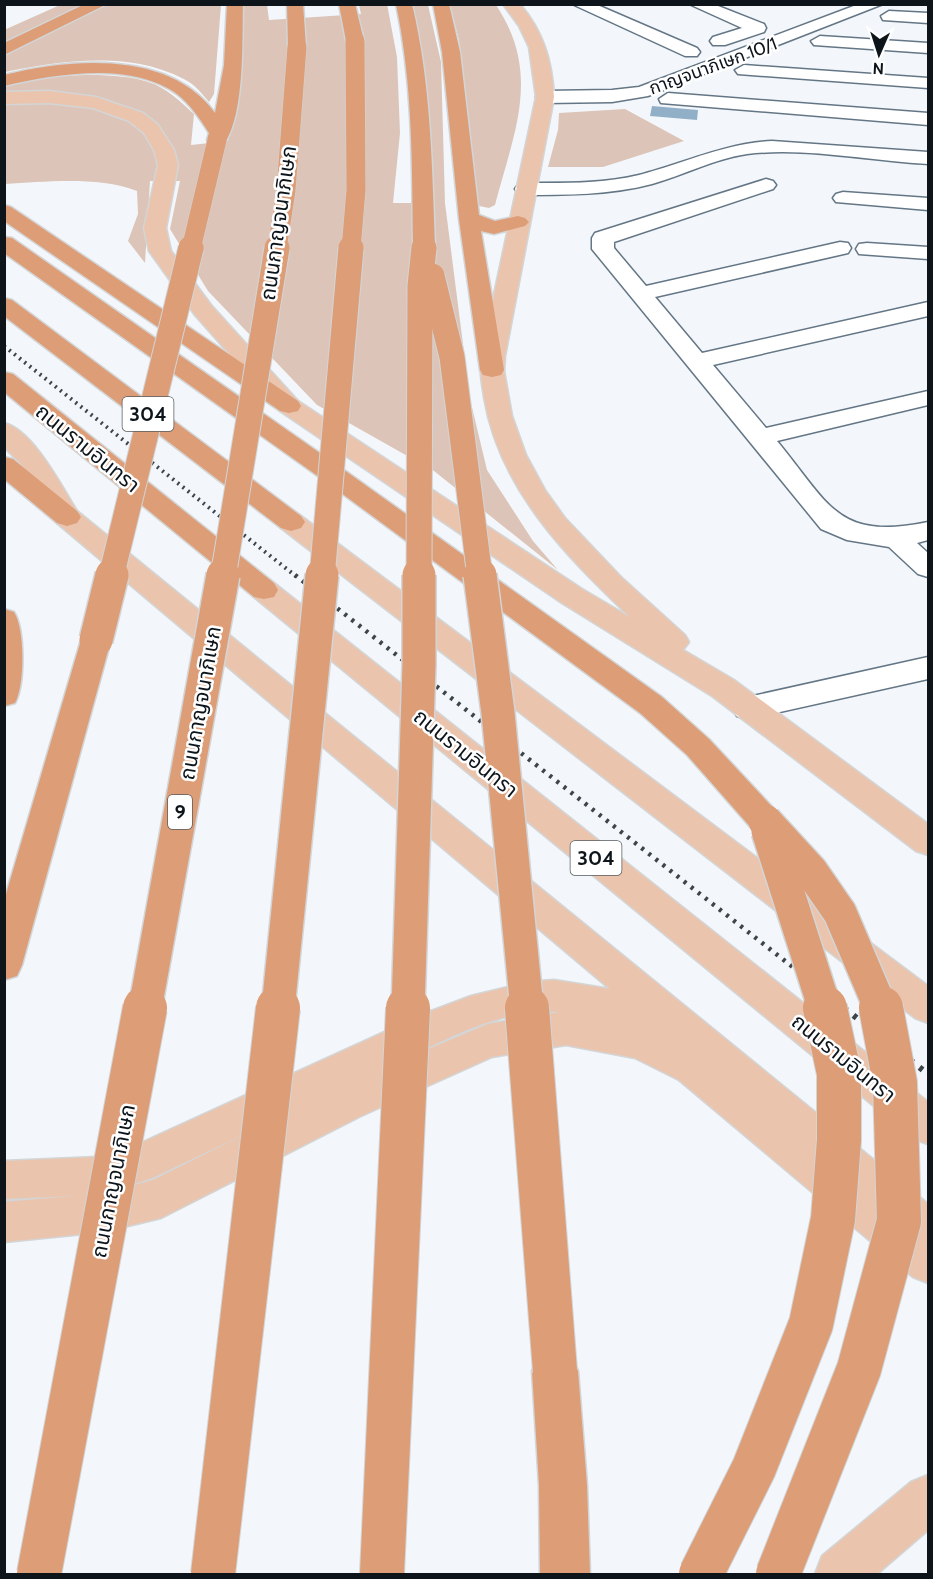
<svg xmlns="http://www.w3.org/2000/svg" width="933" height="1579" viewBox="0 0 933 1579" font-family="Cabin,'Noto Sans Thai',sans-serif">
<rect width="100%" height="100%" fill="#f3f7fb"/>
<g fill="#dcc5b8">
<path d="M 387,4 L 397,57 L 400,133 L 393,203 L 429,203 L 429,113 L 411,5 L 428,5 L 441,62 L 445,203 L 470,399 L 487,470 L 533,541 L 558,570 L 434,471 L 317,405 L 208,291 L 170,229 L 180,181 L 150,181 L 145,263 L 128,241 L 138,214 L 137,191 C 97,176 46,182 5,184 L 5,85 C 40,75 113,70 148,82 C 166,87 181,102 194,114 L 191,145 L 228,141 L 236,111 L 241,5 L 267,5 L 269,20 L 361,14 L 359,5 Z"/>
<path d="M 60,5 L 221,5 L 214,94 L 209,102 C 203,95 197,87 189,82 C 135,50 63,60 5,72 L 4,30 Z"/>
<path d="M 450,5 L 496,5 C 542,74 514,132 495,205 L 489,208 L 474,205 L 459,40 Z"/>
<path d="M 625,109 L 684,141 L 603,167 L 548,167 L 558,130 L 559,113 Z"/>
</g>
<path fill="#92afc8" d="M 652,106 L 698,110 L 697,120 L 650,116 Z"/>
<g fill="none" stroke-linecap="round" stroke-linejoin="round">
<g stroke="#647685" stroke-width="3">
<g id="minor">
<path d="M 572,4 L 595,4 L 697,48 L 700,52 L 697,56 L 685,56 Z"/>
<path d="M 689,4 L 713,4 L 764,24 L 766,28 L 764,32 L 725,45 L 713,45 L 710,41 L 713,37 L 742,28 Z"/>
<path d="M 859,4 L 883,4 L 648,96 L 612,102 L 545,103 L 536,97 L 545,91 L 612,90 L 639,87 Z"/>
<path d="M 889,11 L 928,13 L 928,23 L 883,20 L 881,16 Z"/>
<path d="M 820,36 L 928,43 L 928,53 L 814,45 L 811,41 Z"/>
<path d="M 744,65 L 928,78 L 928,88 L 738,74 L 735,70 Z"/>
<path d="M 668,93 L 928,113 L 928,125 L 661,103 L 659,99 Z"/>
<path d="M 772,141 L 928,152 L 928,164 C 868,161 807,147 747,154 C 714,159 684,175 652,184 C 610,195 567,195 525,195 L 518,193 L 515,189 L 518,185 L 525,183 C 563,183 602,184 639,175 C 686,163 722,144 772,141 Z"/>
<path d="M 766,179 L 773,181 L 776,185 L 773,189 L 614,242 L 614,248 L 646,286 L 840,242 L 848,243 L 851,248 L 848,253 L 655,297 L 702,353 L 928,302 L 928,316 L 713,365 L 766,428 L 928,391 L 928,405 L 777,441 C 830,505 837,541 928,522 L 928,540 L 917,543 L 928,553 L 928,577 L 918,574 L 889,547 L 847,540 L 821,529 L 592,249 L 592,238 L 595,233 Z"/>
<path d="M 843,192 L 928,198 L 928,210 L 836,202 L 833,198 L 836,194 Z"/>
<path d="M 867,243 L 928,247 L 928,259 L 859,254 L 856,249 L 859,244 Z"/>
<path d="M 928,657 L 928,679 L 748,719 L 737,716 L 732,708 L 737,700 L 748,697 Z"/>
</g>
</g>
<g stroke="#d3d5d6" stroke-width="3">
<g id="major">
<path d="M 503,4 L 520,4 C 544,33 552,61 554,97 L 505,356 L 504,371 L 512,416 L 526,455 L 545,490 L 565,518 L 621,577 L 685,635 L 689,642 L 683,650 L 734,680 L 928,824 L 928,855 L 916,851 L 712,696 L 562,603 L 280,411 L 195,315 L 149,251 L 144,228 L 158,165 L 154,150 L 144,133 L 129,121 L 93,108 L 49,103 L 4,104 L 4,92 L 49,91 L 96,97 L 143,113 L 158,125 L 174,150 L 178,165 L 166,228 L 171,251 L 211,305 L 298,401 L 582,589 L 631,618 C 566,556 499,489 484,397 C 482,383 479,370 481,356 L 536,97 L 529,47 L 519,26 Z"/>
<path d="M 4,423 C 33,430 62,487 77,511 L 928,1204 L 928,1283 L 913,1277 L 679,1080 L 635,1058 L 566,1045 L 492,1057 L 361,1116 L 161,1218 L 103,1232 L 4,1242 L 4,1202 L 72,1196 L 4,1199 L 4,1161 L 98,1157 L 132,1147 L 426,1013 L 471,996 L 528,982 L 554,980 L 610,989 L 57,523 L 22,465 L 4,447 ZM 560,1012 L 488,1024 L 398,1062 C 448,1039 502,1007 560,1012 ZM 258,1128 L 153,1180 L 117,1190 L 152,1178 Z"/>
<path d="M 291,513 L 301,516 L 928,986 L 928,1023 L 915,1018 L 281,528 L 277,522 L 281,516 Z"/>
<path d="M 264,581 L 274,583 L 928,1102 L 928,1144 L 914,1139 L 254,597 L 250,590 L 254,583 Z"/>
<path d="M 928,1475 L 928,1530 L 877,1574 L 815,1574 L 822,1556 L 911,1482 Z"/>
</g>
</g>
<g stroke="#d3d5d6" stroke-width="3">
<g id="highway">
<path d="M 85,4 L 107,4 L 4,55 L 4,43 Z"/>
<path d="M 227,4 L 243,4 C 242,41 245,114 224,144 L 210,144 L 207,140 L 209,133 C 200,119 191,105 177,94 C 130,61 56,74 4,86 L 4,75 C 71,58 170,50 215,113 L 224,65 Z"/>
<path d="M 287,4 L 303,4 L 306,47 L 303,51 L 291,51 L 288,47 Z"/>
<path d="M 339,4 L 355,4 L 364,41 L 361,45 L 349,45 L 346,41 Z"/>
<path d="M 396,4 L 412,4 C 431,84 432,164 435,246 L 432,251 L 416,251 L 413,246 C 412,164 413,85 396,4 Z"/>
<path d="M 433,4 L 449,4 L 460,52 L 479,215 L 495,221 L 518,216 L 525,218 L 529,222 L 525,226 L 494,234 L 481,231 L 504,370 L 501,375 L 492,377 L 483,375 L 480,370 L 459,219 L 442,52 Z"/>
<path d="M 4,205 L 11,207 L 298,401 L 301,406 L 298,411 L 289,413 L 280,411 L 4,221 Z"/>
<path d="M 4,237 L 12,238 L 347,472 L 662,697 L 709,739 L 777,812 L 782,821 L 777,830 L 765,834 L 753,830 L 687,755 L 640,713 L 329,484 L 4,253 Z"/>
<path d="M 4,298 L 12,300 L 301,516 L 305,522 L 301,528 L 291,531 L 281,528 L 4,316 Z"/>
<path d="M 4,372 L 13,374 L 274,583 L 278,590 L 274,597 L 264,599 L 254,597 L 4,392 Z"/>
<path d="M 4,457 L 13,459 L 77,511 L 81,517 L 77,523 L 67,526 L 57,523 L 4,479 Z"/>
<path d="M 4,609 L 14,612 C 25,629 25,685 15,703 L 4,706 Z"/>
<path d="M 96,630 L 107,633 L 111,640 L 22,965 L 17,976 L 4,980 L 4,901 L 81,640 L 85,633 Z"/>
<path d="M 555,1348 L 571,1355 L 578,1371 L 587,1485 L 590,1574 L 540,1574 L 539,1485 L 532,1371 L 539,1355 Z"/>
</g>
</g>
<use href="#minor" fill="#fff" fill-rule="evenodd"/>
<use href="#major" fill="#ebc4ad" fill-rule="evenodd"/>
<use href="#highway" fill="#dd9d77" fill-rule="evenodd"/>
<path stroke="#3d444a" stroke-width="4" stroke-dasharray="2 4.5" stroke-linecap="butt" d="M 4,346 L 297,577"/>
<path stroke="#3d444a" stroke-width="4.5" stroke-dasharray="3 6" stroke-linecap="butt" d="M 295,575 L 846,1009"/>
<path stroke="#3d444a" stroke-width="6" stroke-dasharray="4 8" stroke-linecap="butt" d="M 844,1008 L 928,1074"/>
<g stroke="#d3d5d6" stroke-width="20" stroke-linecap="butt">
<g id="highway-bridge-far3">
<path d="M 191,249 L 217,140"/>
<path d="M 277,249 L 286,190 L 297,47"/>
<path d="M 351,249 L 356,190 L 355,41"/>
<path d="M 424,249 L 424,246"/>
</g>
</g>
<g stroke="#d3d5d6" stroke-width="27" stroke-linecap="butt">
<g id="highway-bridge-far2">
<path d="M 432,276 L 452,357 L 480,577"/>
<path d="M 111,577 L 191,248"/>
<path d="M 223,577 L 277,248"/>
<path d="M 322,577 L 351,248"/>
<path d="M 419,577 L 420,286 L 424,248"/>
</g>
</g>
<g stroke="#d3d5d6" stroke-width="36" stroke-linecap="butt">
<g id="highway-bridge-far1">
<path d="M 480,575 L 498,713 L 527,1009"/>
<path d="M 96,640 L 112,575"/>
<path d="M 765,821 L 811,871 L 840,913 L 881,1009"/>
<path d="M 768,831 L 825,1009"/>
<path d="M 145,1009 L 223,575"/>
<path d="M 278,1009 L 322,575"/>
<path d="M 408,1009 L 419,665 L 419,575"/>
</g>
</g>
<g stroke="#d3d5d6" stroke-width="46" stroke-linecap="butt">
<g id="highway-bridge">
<path d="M 527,1008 L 555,1371"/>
<path d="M 39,1574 L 145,1008"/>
<path d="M 213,1574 L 278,1008"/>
<path d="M 382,1574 L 408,1008"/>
<path d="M 701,1574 L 754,1468 L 811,1324 L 833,1219 L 839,1140 L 839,1073 L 825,1008"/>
<path d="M 778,1574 L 859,1369 L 899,1221 L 895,1083 L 881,1008"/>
</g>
</g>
<use href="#highway-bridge-far3" stroke="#dd9d77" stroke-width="19"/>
<use href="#highway-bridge-far2" stroke="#dd9d77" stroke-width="25"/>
<use href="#highway-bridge-far1" stroke="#dd9d77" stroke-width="33"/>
<use href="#highway-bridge" stroke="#dd9d77" stroke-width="44"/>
</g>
<g text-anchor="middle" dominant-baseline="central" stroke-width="5" stroke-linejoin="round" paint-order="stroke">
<g font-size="18" fill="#0d151b" stroke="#fff">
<text transform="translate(713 66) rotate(-20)">กาญจนาภิเษก 10/1</text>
</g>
<g fill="#fff" stroke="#565b5f" stroke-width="1.5">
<rect x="122.5" y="397" width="51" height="34" rx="4.5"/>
<rect x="168" y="795" width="24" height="34" rx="4.5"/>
<rect x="570.5" y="841" width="51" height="34" rx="4.5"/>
</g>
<g font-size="20" font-weight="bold" fill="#0d151b">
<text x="148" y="414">304</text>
<text x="180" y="812">9</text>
<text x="596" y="858">304</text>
</g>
<g font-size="21" fill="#0d151b" stroke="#fff">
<text transform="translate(278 223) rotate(-82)">ถนนกาญจนาภิเษก</text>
<text transform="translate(88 448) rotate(39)">ถนนรามอินทรา</text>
<text transform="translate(200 703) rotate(-80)">ถนนกาญจนาภิเษก</text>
<text transform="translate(466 753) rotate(39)">ถนนรามอินทรา</text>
<text transform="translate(844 1058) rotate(39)">ถนนรามอินทรา</text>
<text transform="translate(113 1181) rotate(-79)">ถนนกาญจนาภิเษก</text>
</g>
</g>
<rect width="933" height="1579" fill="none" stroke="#0d151b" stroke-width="12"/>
<g transform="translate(879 54) rotate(183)" stroke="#ffffff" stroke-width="4.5" paint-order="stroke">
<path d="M0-4.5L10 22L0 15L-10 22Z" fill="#0d151b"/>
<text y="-9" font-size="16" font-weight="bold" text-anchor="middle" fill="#0d151b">N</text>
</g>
</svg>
